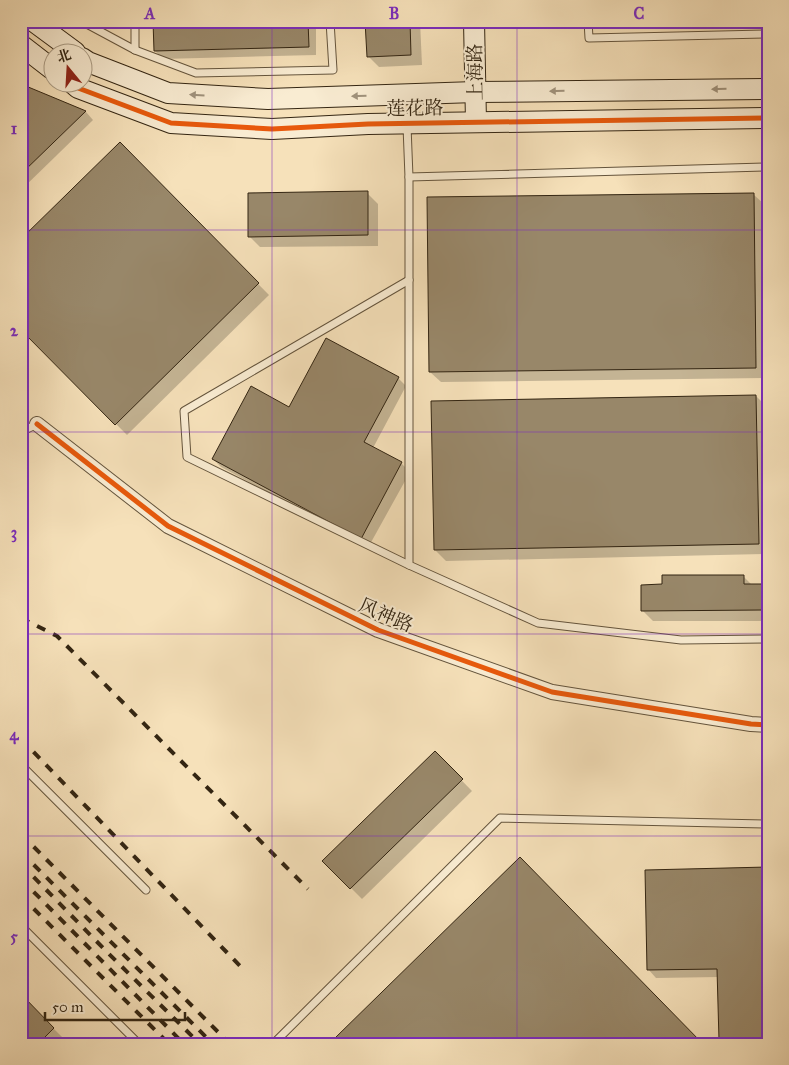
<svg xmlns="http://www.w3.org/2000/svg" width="789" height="1065" viewBox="0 0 789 1065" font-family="'IM FELL Great Primer','Noto Serif SC',serif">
<rect width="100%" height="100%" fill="#f6e1ba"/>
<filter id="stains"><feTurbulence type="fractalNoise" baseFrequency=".004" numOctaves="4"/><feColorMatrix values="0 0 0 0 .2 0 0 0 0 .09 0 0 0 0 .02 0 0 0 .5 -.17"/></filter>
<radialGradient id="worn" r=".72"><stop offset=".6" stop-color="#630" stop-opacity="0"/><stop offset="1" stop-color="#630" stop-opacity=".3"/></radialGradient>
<g fill="#0003">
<path d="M 155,21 L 316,21 L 316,55 L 163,59 L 155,51 Z"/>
<path d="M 367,21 L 420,21 L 422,65 L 379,67 L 368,56 Z"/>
<path d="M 21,85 L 86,112 L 93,120 L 21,190 Z"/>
<path d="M 120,144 L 269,295 L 127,435 L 21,328 Z"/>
<path d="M 367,193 L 378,204 L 378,246 L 260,247 L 249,236 Z"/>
<path d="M 754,195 L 765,205 L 766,378 L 441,382 L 430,372 Z"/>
<path d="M 398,378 L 406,386 L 373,448 L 401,463 L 410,472 L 369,546 L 221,467 L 213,459 Z"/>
<path d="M 756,396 L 767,407 L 768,554 L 446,561 L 435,550 Z"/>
<path d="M 743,576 L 753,586 L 762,586 L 768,591 L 768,621 L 653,621 L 642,610 Z"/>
<path d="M 435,753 L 472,791 L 362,899 L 324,861 Z"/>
<path d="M 768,869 L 768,1044 L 725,1044 L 720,1039 L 719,977 L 656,978 L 648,969 Z"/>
<path d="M 21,996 L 64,1039 L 60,1044 L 21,1044 Z"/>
</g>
<g fill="#988769" stroke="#332512">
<path d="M 153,21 L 308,21 L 309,47 L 154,51 Z"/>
<path d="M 365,21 L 410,21 L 411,55 L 367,57 Z"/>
<path d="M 21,84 L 86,111 L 21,174 Z"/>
<path d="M 120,142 L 259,283 L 115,425 L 21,330 L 21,239 Z"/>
<path d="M 368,191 L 368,235 L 248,237 L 248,193 Z"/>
<path d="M 754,193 L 756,368 L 429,372 L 427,197 Z"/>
<path d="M 326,338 L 399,377 L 364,442 L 402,462 L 361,539 L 212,459 L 251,386 L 289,407 Z"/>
<path d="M 756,395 L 759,544 L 434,550 L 431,401 Z"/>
<path d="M 662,575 L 744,575 L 744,584 L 762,584 L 762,610 L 641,611 L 641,585 L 662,584 Z"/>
<path d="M 435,751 L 463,779 L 350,889 L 322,861 Z"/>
<path d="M 520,857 L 703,1044 L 341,1044 L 335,1038 Z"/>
<path d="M 768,867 L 768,1039 L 719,1040 L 717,969 L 647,970 L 645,870 Z"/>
<path d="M 21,994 L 54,1028 L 38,1044 L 21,1044 Z"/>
</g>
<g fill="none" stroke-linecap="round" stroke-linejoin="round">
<g stroke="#64543c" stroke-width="9">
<g id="lane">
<path d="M 81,21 L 135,50 L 196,73 L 333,70 L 330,21"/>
<path d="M 135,21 L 135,50"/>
<path d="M 588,21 L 589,38 L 768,34"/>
<path d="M 407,126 L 409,177 L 409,565 L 538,623 L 681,640 L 768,639"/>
<path d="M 409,177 L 768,167"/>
<path d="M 21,432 L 37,424"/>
<path d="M 409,565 L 187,457 L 184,411 L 409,280"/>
<path d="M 21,765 L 146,890"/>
<path d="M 21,926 L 139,1044"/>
<path d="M 273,1044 L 500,818 L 768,824"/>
</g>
</g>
<g stroke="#64543c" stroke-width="16">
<path id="street" d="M 37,424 L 168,526 L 378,630 L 552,692 L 751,724 L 768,725"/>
</g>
<g stroke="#332512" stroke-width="22">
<g id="secondary">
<path d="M 33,21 L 75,52"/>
<path d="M 474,21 L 476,122"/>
<path d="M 21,45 L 52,69"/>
<path d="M 82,58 L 88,62 L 168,93 L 268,99 L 475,92 L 768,89"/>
<path d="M 71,82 L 78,88 L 171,123 L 272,129 L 368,124 L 768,118"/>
</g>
</g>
<use href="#lane" stroke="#f9ecd2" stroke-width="7"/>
<use href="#street" stroke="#f9ecd2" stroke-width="14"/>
<use href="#secondary" stroke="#f9ecd2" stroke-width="20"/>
<g stroke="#332512" stroke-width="4" stroke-dasharray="9 9" stroke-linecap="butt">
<path d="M 21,618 L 57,636 L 308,889"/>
<path d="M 21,739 L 240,966"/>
<path d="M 21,834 L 230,1044"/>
<path d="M 21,852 L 213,1044"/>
<path d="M 21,864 L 107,952 L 200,1044"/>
<path d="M 21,879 L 184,1044"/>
<path d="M 21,896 L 169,1044"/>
</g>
<g stroke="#f9ecd2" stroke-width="8">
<g id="cycleway">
<path d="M 71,82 L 78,88 L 171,123 L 272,129 L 368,124 L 768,118"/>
<path d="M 37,424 L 168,526 L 378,630 L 552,692 L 751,724 L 768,725"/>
</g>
</g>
<use href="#cycleway" stroke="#e8590c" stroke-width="5"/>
</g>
<defs><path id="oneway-solid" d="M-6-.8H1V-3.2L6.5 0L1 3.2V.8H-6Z" transform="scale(1.25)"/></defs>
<g fill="#a0927c">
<use href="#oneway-solid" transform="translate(719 89) rotate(179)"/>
<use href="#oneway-solid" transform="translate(557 91) rotate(179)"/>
<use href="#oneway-solid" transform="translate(197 95) rotate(-177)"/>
<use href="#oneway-solid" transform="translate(359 96) rotate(178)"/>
</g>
<path fill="none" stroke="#7b2cbf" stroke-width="1" stroke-opacity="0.55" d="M 272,21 L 272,1044M 517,21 L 517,1044M 21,230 L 768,230M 21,432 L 768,432M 21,634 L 768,634M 21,836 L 768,836"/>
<g text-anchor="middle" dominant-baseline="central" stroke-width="4" stroke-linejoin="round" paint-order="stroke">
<g font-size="19" fill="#332512" stroke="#f9ecd2">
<text transform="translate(475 72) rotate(-91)">上海路</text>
<text transform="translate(415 108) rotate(-1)">莲花路</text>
<text transform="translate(386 615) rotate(23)">风神路</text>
</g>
</g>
<rect width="789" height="1065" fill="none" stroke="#f6e1ba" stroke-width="55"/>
<g transform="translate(68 68) rotate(342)"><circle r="24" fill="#f9ecd2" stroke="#aa9c85"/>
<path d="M0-4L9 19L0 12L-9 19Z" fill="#8f2418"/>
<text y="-8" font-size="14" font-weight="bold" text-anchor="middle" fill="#332512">北</text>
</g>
<path d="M45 1012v8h140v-8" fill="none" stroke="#332512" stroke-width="2.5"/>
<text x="52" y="1012" font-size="15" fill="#332512" stroke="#f9ecd2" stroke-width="4" paint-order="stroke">50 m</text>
<rect x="28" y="28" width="734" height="1010" fill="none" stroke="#7b2cbf" stroke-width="2"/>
<g font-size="16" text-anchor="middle" font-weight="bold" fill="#7b2cbf">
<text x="150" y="19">A</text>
<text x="394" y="19">B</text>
<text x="639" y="19">C</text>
<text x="14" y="134">1</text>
<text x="14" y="336">2</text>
<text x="14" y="538">3</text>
<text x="14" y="740">4</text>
<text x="14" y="942">5</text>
</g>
<rect width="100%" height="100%" filter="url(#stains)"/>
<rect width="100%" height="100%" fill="url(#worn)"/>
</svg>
